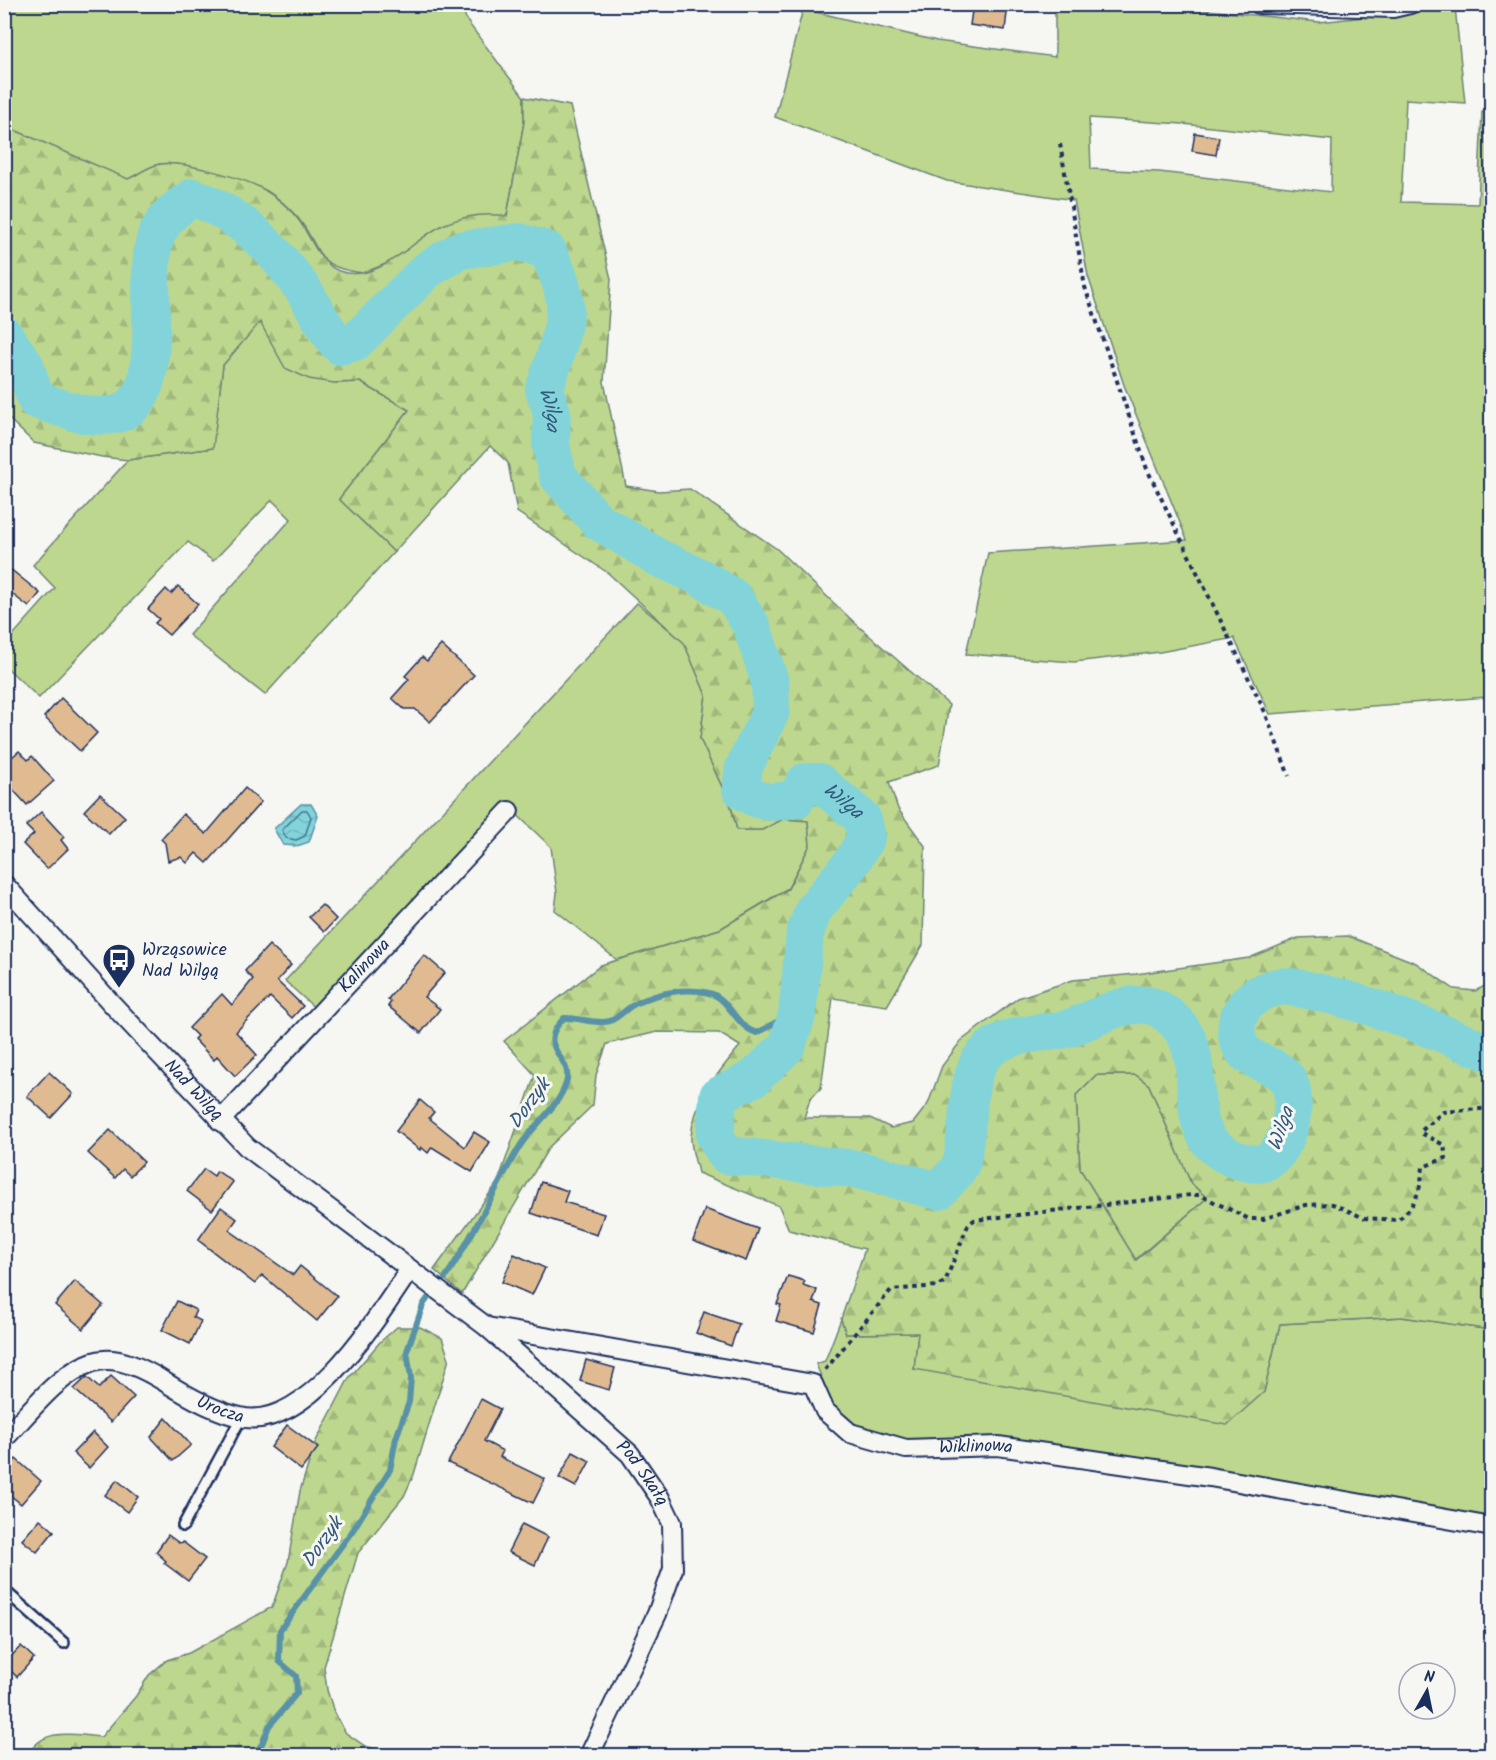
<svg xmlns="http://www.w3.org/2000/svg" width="1496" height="1760" viewBox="0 0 1496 1760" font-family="Kalam,sans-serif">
<defs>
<pattern id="forest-firs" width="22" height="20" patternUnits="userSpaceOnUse" patternTransform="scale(1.5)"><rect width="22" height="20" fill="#bdd78e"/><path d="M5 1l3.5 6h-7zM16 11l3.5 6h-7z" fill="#a2b97d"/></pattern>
<pattern id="water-waves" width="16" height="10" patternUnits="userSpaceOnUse" patternTransform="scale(1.5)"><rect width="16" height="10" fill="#82d4da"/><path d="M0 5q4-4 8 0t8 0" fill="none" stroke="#70b6be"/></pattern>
</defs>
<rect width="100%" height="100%" fill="#f6f6f2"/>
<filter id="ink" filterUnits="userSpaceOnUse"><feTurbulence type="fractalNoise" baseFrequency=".0167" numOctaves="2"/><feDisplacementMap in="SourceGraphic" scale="12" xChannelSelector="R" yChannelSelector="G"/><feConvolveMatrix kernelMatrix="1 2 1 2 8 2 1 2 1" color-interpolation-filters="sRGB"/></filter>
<g filter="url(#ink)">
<g fill="#bdd78e" stroke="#6c8376" stroke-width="1.5" fill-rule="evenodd">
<path d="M 12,5 L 461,5 L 467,21 L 524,97 L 524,122 L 507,216 L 363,273 C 312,267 324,251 298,218 C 289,208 278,198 267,191 C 249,181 175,158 156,165 C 147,168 137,175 128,180 L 5,126 L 5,70 Z"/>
<path d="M 1055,5 L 1160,5 L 1319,22 L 1455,7 L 1465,103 L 1406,99 L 1401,202 L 1478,204 L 1482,112 L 1491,113 L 1491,700 L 1487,697 L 1270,714 L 1234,638 L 1160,652 L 1074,662 L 966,654 L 988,553 L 1187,540 L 1124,385 L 1088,276 L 1074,200 L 947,181 L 775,117 L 803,9 L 937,41 L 1055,57 ZM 1089,118 L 1183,124 L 1332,140 L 1331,192 L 1159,172 L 1091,169 Z"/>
<path d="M 259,322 L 334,383 L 360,382 L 409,410 L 339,499 L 394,552 L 265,695 L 189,635 L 291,519 L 272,500 L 213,561 L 188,542 L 39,698 L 5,666 L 5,644 L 55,588 L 33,565 L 128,460 L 212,448 L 223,365 Z"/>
<path d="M 637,603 L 684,642 L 706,695 L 700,739 L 731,806 L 737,830 L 762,830 L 783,819 L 808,820 L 810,845 L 788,888 L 720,929 L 617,960 L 555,910 L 557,893 L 551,847 L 508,806 L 318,1011 L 285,981 Z"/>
<path d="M 1096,1075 L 1136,1075 L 1149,1085 L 1191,1183 L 1207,1198 L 1135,1260 L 1080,1169 L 1076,1095 Z"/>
<path d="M 1402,1317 L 1491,1330 L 1491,1520 L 999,1438 L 903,1440 L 847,1421 L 827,1404 L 826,1389 L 816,1364 L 825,1361 L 841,1319 L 846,1334 L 918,1333 L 914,1369 L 1264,1392 L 1280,1324 Z"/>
</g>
<g fill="url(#forest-firs)" stroke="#6c8376" stroke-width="1.5" fill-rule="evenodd">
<path d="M 5,4 L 12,5 L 5,70 L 4,5 Z"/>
<path d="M 524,97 L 570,106 L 611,279 L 604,382 L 626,486 L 659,491 L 690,489 L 777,549 L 856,624 L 949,705 L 939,765 L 889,782 L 898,809 L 925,846 L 923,945 L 887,1006 L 833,998 L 821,1088 L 810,1099 L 804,1118 L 870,1118 L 891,1128 L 913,1123 L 928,1104 L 942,1066 L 961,1041 L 1018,998 L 1073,980 L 1136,974 L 1249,958 L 1298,938 L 1348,936 L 1416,963 L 1454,989 L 1475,991 L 1491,983 L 1491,1330 L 1402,1317 L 1280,1324 L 1264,1392 L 1227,1425 L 914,1369 L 918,1333 L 846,1334 L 841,1319 L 865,1249 L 789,1230 L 779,1206 L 698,1173 C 696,1162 690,1147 691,1136 C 694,1100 718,1073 740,1046 L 719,1033 L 657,1032 L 607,1044 L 596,1075 L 593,1105 L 549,1147 L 462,1294 L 434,1270 L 498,1182 L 535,1075 L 504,1041 L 601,965 L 720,929 L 788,889 L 810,845 L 808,821 L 783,819 L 762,830 L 737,830 L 731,806 L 700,739 L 706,695 L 684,643 L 608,573 L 517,512 L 508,463 L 490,446 L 394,552 L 339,499 L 409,410 L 360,382 L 334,383 L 309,379 L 285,368 L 260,322 L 223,365 L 213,448 L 128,460 L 102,457 L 34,443 L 5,415 L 5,126 L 128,179 C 137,175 146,168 156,165 C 176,158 248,179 266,191 C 278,198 289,208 297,218 C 311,235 317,262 339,271 C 379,285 412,239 445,224 C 464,216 487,213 507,216 L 524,122 ZM 1096,1075 L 1136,1075 L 1149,1085 L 1191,1183 L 1207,1198 L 1136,1260 L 1080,1169 L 1076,1095 Z"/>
<path d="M 397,1327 L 420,1327 L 442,1338 L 449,1359 L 414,1474 L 404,1496 L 358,1553 L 324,1667 L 327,1690 L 334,1712 L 346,1733 L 365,1746 L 397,1755 L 28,1756 C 42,1726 74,1735 101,1737 L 136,1696 L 149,1675 L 167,1660 L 189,1653 L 272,1607 L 288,1562 L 300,1491 L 315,1443 L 349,1378 L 380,1342 Z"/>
</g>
<path fill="url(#water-waves)" stroke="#5992a8" stroke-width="1.5" d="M 301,804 L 311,804 L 318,816 L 309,842 L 297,846 L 283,845 L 274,829 Z"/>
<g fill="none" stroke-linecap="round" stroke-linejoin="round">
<path stroke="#447190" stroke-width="1.5" d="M 302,810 L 307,810 L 311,817 L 305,836 L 296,840 L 286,838 L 282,830 Z"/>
<g stroke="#5992a8" stroke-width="6">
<path d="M 445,1278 C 474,1236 494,1189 520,1146 C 533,1125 559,1107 566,1083 C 575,1056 533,1049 564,1018 C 578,1017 596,1025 610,1021 C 619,1018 627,1007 637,1003 C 657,993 687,987 709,993 C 730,998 735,1027 757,1033 L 778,1021 L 797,1015"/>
<path d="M 253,1756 L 262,1744 L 269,1726 L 297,1693 L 296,1676 L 279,1661 L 280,1630 L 353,1530 L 390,1470 L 396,1438 L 409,1402 L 411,1378 L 407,1351 L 423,1305 L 428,1298"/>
</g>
<path stroke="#82d4da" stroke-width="38" id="s1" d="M 4,335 L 25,365 L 36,400 C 60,407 86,419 112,415 C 176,406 137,273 158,232 C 166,216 178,207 193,197 C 239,214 273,247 302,288 C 315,307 324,329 340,346 L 355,342 L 427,270 L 460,250 L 519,242 L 547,250 C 555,267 563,284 565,303 C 567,320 551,372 544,389 L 552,413 L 551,445 L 558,476 L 598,521 L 657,557 L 700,577 L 734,598 L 752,627 L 770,682 L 771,711 L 744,767 L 741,789 C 760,805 773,803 796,799 L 805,782 L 819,782 L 862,818 L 866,837 L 852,862 L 814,909 L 805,933 L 797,1015 L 787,1046 L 754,1078 L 718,1096 L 715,1136 L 726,1155 L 855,1169 L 939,1191 C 945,1183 957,1173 961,1164 C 964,1157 963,1146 965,1139 C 972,1085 964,1042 1031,1034 C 1042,1032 1055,1032 1066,1029 C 1093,1021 1117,1002 1147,1005 C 1155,1006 1163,1011 1169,1016 C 1209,1048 1186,1097 1205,1134 C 1210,1146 1219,1151 1230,1157 C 1237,1161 1251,1164 1259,1164 C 1287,1161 1300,1103 1289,1082 C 1279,1063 1251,1065 1241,1047 C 1224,1015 1258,982 1291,987 C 1359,998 1428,1027 1492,1054"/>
</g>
<g fill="#e0bb91" stroke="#1b2f5e" stroke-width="1.5">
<path d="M 973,4 L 1008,4 L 1005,30 L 970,25 Z"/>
<path d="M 1195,133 L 1219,137 L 1216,155 L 1192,151 Z"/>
<path d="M 4,564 L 40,593 L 29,607 L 4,588 Z"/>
<path d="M 178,586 L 198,604 L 169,635 L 155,623 L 159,619 L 148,609 L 166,589 L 171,594 Z"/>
<path d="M 441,645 L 474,675 L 430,722 L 415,709 L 404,709 L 392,698 L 409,679 L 405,676 L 422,657 L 427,661 Z"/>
<path d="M 61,698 L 97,733 L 80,751 L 44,717 Z"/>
<path d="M 19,751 L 28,760 L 32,756 L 54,781 L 27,805 L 4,780 L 4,764 Z"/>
<path d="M 245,788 L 261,802 L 207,863 L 196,853 L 187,863 L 181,857 L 168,861 L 165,843 L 161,839 L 183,814 L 206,834 Z"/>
<path d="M 100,794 L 125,817 L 109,834 L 84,811 Z"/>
<path d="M 41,812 L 64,837 L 61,840 L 68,849 L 47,869 L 23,844 L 34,834 L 26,826 Z"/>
<path d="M 322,905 L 336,919 L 324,932 L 309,917 Z"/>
<path d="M 269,945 L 291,965 L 277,981 L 303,1006 L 292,1018 L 270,997 L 247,1020 L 236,1032 L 257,1055 L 235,1076 L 217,1056 L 214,1060 L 194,1039 L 197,1036 L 189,1028 L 222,994 L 232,1005 L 253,979 L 245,971 Z"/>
<path d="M 424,955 L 445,973 L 424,997 L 440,1009 L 421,1033 L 388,1006 L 391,1002 L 388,999 Z"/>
<path d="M 49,1072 L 73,1094 L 51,1118 L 27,1096 Z"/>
<path d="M 420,1100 L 434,1112 L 429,1118 L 465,1147 L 474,1132 L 490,1142 L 472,1172 L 432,1147 L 428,1153 L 421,1147 L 420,1150 L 396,1131 Z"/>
<path d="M 110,1130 L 144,1162 L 130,1176 L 123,1169 L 115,1178 L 88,1153 Z"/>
<path d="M 204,1169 L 214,1176 L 217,1171 L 233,1182 L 212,1210 L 187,1191 Z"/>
<path d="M 541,1182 L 568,1191 L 564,1202 L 604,1214 L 597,1235 L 531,1213 Z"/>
<path d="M 221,1207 L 237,1219 L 229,1230 L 293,1275 L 300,1266 L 337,1296 L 317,1321 L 262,1275 L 255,1284 L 198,1240 Z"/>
<path d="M 705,1209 L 758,1229 L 746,1261 L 693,1241 Z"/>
<path d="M 514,1254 L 545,1268 L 532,1295 L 502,1282 Z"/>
<path d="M 788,1276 L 805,1281 L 803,1285 L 817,1290 L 813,1302 L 822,1305 L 814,1332 L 776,1321 L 781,1305 L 777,1304 Z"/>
<path d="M 75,1281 L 103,1305 L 83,1329 L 55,1305 Z"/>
<path d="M 177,1301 L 196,1310 L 193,1317 L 201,1321 L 190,1344 L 162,1330 Z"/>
<path d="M 704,1312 L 739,1324 L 731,1346 L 696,1333 Z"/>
<path d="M 586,1360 L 615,1368 L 609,1390 L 580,1381 Z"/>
<path d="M 111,1376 L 134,1397 L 111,1422 L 74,1389 L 87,1377 L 99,1388 Z"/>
<path d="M 481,1399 L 500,1409 L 484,1441 L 503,1451 L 500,1457 L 545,1479 L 533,1503 L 448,1463 Z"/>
<path d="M 166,1418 L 191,1445 L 173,1461 L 151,1437 Z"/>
<path d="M 287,1425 L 318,1448 L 301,1470 L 271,1447 Z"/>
<path d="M 93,1432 L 108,1447 L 89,1468 L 73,1453 Z"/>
<path d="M 573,1452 L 590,1461 L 576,1487 L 559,1478 Z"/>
<path d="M 16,1459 L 41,1481 L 21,1504 L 4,1490 L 4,1472 Z"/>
<path d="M 117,1480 L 138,1497 L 127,1512 L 105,1495 Z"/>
<path d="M 40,1519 L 54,1531 L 37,1552 L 22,1540 Z"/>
<path d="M 522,1524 L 548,1537 L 535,1565 L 508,1552 Z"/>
<path d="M 168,1535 L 179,1543 L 183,1542 L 205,1559 L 188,1581 L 164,1563 L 166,1561 L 156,1552 Z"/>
<path d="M 21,1646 L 34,1658 L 17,1677 L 4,1664 Z"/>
</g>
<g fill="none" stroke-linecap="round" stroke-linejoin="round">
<g stroke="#1b2f5e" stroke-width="14">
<g id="service">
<path d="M 183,1526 L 241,1418"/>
<path d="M 4,1590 L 64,1643"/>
</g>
</g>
<g stroke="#1b2f5e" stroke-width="22">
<g id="minor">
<path d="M 1259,4 L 1393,8 L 1410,4"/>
<path id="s2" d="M 4,884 L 113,1005 L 247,1147 L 487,1327 L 630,1454 L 660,1498 L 672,1523 L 673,1569 L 657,1614 L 589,1756"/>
<path id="s3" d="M 220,1121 L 509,811"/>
<path id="s4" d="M 487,1327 L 813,1384 L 825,1411 L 850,1433 L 906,1449 L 998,1446 L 1210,1477 L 1492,1527"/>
<path id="s5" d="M 4,1439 C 30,1412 57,1374 93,1362 C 117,1354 146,1370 165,1382 C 187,1396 214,1411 240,1417 C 307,1433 379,1315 410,1269"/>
</g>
</g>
<g stroke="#1b2f5e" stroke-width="4" stroke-dasharray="4.5 4.5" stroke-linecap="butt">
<path d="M 1060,144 L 1085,287 L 1147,469 L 1265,712 L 1289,776"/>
<path d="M 4,1074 L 9,1069"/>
<path d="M 825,1370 L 891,1290 L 937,1286 L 945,1282 L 968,1225 L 974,1220 L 1191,1195 L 1200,1195 L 1249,1219 L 1263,1219 L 1306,1205 L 1333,1204 L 1364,1218 L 1398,1220 C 1417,1204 1420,1191 1423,1167 L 1446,1158 L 1444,1145 L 1421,1133 L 1421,1131 L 1443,1112 L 1492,1108"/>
</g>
<use href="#service" stroke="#f6f6f2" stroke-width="9"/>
<use href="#minor" stroke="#f6f6f2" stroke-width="18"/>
</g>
</g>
<defs>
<g id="bus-pin" transform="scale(1.725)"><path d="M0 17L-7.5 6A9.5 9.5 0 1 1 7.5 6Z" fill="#1b2f5e" stroke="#f6f6f2"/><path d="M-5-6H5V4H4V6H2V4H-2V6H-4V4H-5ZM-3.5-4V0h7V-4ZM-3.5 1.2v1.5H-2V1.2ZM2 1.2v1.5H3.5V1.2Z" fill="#fff"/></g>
</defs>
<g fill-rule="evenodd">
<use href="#bus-pin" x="119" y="960"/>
</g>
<g text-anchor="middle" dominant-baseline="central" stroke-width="6" stroke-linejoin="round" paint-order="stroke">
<g font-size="18" fill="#1b2f5e" stroke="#f6f6f2" text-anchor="start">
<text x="142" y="950">Wrząsowice<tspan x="142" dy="21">Nad Wilgą</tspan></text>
</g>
<g font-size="18" fill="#1b2f5e" stroke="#f6f6f2">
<text stroke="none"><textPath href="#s3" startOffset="212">Kalinowa</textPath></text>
<text stroke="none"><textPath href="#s2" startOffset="280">Nad Wilgą</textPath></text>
<text stroke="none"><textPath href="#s5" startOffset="258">Urocza</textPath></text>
<text stroke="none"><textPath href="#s4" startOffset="522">Wiklinowa</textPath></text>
<text stroke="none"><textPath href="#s2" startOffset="872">Pod Skałą</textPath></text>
</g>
<g font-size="20" font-style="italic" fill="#35587d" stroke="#f6f6f2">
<text stroke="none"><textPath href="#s1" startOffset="1028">Wilga</textPath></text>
<text stroke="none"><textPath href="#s1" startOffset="1640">Wilga</textPath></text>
<text transform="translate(530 1104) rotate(-54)">Dorzyk</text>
<text transform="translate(1282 1129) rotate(-71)">Wilga</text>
<text transform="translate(323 1543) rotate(-55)">Dorzyk</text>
</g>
</g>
<rect width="1496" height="1760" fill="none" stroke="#f6f6f2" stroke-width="24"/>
<rect x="12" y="12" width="1472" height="1736" fill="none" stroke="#1b2f5e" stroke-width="2" filter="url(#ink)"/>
<g transform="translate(1427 1691) rotate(9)"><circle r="28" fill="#f6f6f2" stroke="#9ea6b7" stroke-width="1.5"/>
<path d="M0-4.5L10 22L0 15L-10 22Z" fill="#1b2f5e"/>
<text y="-9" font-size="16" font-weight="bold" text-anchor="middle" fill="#1b2f5e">N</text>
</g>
</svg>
